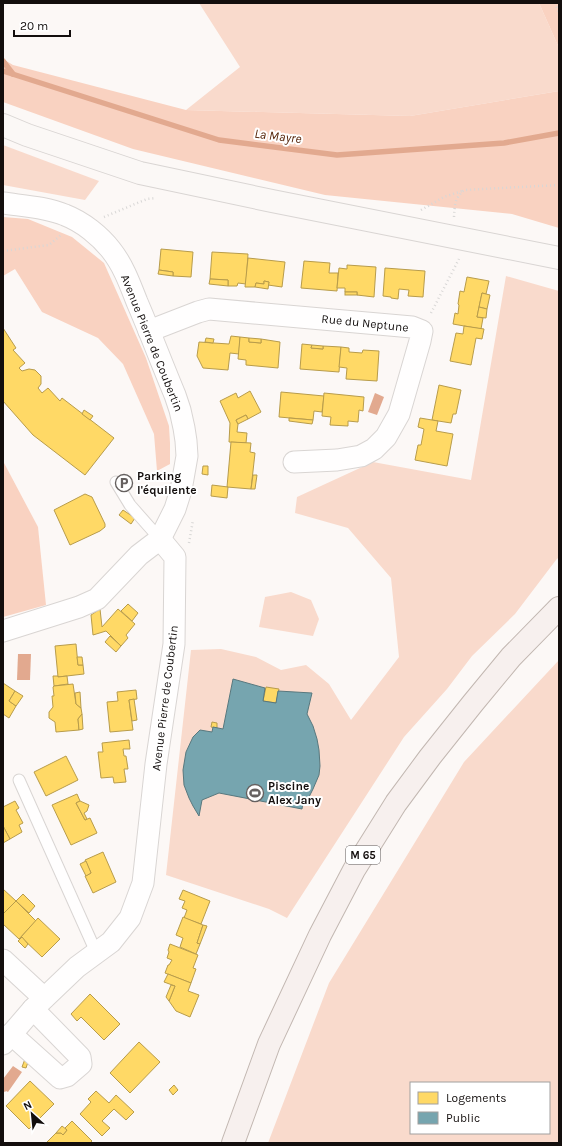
<svg xmlns="http://www.w3.org/2000/svg" width="562" height="1146" viewBox="0 0 562 1146" font-family="Karla,sans-serif">
<rect width="100%" height="100%" fill="#fcf8f6"/>
<g fill="#f9dacc" fill-rule="evenodd">
<path d="M 199,3 L 539,3 L 559,48 L 559,91 L 410,116 L 186,110 L 240,67 Z"/>
<path d="M 3,145 L 99,181 L 85,200 L 3,185 Z"/>
<path d="M 506,276 L 559,291 L 559,557 L 556,560 L 515,614 L 472,656 L 447,689 L 404,737 L 287,918 L 269,909 L 166,875 L 191,650 L 221,649 L 256,657 L 281,670 L 306,665 L 329,684 L 351,720 L 399,657 L 391,578 L 348,528 L 295,513 L 297,497 L 373,462 L 471,480 Z"/>
<path d="M 291,592 L 311,600 L 319,619 L 313,636 L 259,627 L 265,597 Z"/>
<path d="M 559,660 L 559,1143 L 268,1143 L 329,983 L 464,762 ZM 411,1083 L 549,1083 L 549,1133 L 411,1133 Z"/>
</g>
<g fill="#f9d2c1">
<path d="M 539,3 L 559,3 L 559,48 Z"/>
<path d="M 3,59 L 13,65 L 186,110 L 410,116 L 559,91 L 559,228 L 512,214 L 325,195 L 133,149 L 3,102 Z"/>
<path d="M 3,217 L 28,219 L 72,237 L 104,263 L 146,358 L 169,426 L 170,443 L 170,464 L 157,471 L 154,434 L 123,364 L 98,338 L 42,312 L 15,269 L 3,276 Z"/>
<path d="M 3,461 L 38,527 L 46,605 L 3,617 Z"/>
</g>
<g fill="#e2a98f">
<path d="M 375,393 L 384,397 L 377,415 L 368,412 Z"/>
<path d="M 18,654 L 31,654 L 30,680 L 17,680 Z"/>
<path d="M 13,1066 L 22,1072 L 8,1092 L 6,1091 L 5,1092 L 3,1091 L 3,1079 Z"/>
</g>
<g fill="#ffd966" stroke="#b89c4b">
<path d="M 161,249 L 193,252 L 191,277 L 173,276 L 173,272 L 159,270 Z"/>
<path d="M 212,252 L 248,254 L 246,284 L 238,283 L 237,286 L 228,286 L 228,280 L 210,279 Z"/>
<path d="M 248,258 L 285,262 L 282,287 L 268,285 L 269,282 L 264,281 L 264,284 L 256,283 L 255,287 L 245,287 Z"/>
<path d="M 304,261 L 330,263 L 329,273 L 338,273 L 337,291 L 301,288 Z"/>
<path d="M 347,265 L 376,267 L 374,297 L 357,295 L 357,292 L 345,292 L 345,288 L 337,288 L 339,268 L 347,269 Z"/>
<path d="M 385,268 L 425,271 L 423,297 L 408,296 L 409,290 L 399,289 L 398,299 L 391,298 L 391,297 L 383,296 Z"/>
<path d="M 159,270 L 173,272 L 173,276 L 158,274 Z"/>
<path d="M 467,277 L 489,281 L 486,294 L 482,293 L 477,317 L 483,318 L 481,329 L 453,324 L 455,313 L 458,314 L 459,305 L 458,304 L 460,291 L 464,292 Z"/>
<path d="M 210,279 L 228,280 L 228,286 L 209,284 Z"/>
<path d="M 264,281 L 269,282 L 268,289 L 255,287 L 256,283 L 264,284 Z"/>
<rect x="345" y="292" width="12" height="3"/>
<path d="M 482,293 L 490,295 L 487,309 L 479,307 Z"/>
<path d="M 479,307 L 487,309 L 486,318 L 477,317 Z"/>
<path d="M 464,326 L 484,329 L 482,339 L 476,338 L 471,365 L 450,361 L 456,333 L 463,334 Z"/>
<path d="M 3,328 L 16,348 L 13,350 L 25,363 L 19,368 L 22,371 L 29,369 L 35,370 L 41,376 L 41,384 L 38,388 L 42,393 L 48,388 L 60,401 L 62,398 L 114,438 L 85,475 L 33,435 L 3,401 Z"/>
<path d="M 231,336 L 240,337 L 239,354 L 230,353 L 228,370 L 203,368 L 197,356 L 199,342 L 229,344 Z"/>
<path d="M 240,337 L 249,338 L 249,342 L 261,343 L 261,339 L 280,342 L 278,368 L 246,365 L 246,360 L 238,359 Z"/>
<path d="M 206,338 L 214,339 L 213,343 L 205,342 Z"/>
<path d="M 249,338 L 261,339 L 261,343 L 249,342 Z"/>
<path d="M 302,344 L 312,345 L 311,348 L 323,349 L 323,346 L 341,347 L 339,372 L 300,369 Z"/>
<path d="M 312,345 L 323,346 L 323,349 L 311,348 Z"/>
<path d="M 341,347 L 349,348 L 349,352 L 362,353 L 363,350 L 379,351 L 377,381 L 346,379 L 347,368 L 339,367 Z"/>
<path d="M 439,385 L 461,390 L 456,414 L 453,414 L 451,423 L 432,420 Z"/>
<path d="M 250,391 L 261,412 L 248,419 L 246,415 L 236,420 L 238,424 L 237,432 L 247,433 L 246,443 L 229,442 L 230,423 L 220,401 L 236,393 L 238,398 Z"/>
<path d="M 281,392 L 324,396 L 322,412 L 314,411 L 313,420 L 279,417 Z"/>
<path d="M 324,393 L 364,397 L 363,411 L 359,410 L 358,422 L 348,421 L 348,426 L 330,425 L 331,417 L 322,416 Z"/>
<path d="M 84,410 L 93,416 L 90,420 L 82,414 Z"/>
<path d="M 246,415 L 248,419 L 238,424 L 236,420 Z"/>
<path d="M 289,418 L 313,420 L 312,424 L 289,421 Z"/>
<path d="M 420,418 L 438,421 L 436,431 L 453,434 L 447,466 L 415,460 L 418,445 L 421,445 L 424,429 L 418,427 Z"/>
<path d="M 231,442 L 251,443 L 250,452 L 255,453 L 251,489 L 227,487 Z"/>
<path d="M 203,466 L 208,466 L 208,475 L 202,474 Z"/>
<path d="M 253,475 L 257,475 L 255,489 L 251,489 Z"/>
<path d="M 212,485 L 228,487 L 227,498 L 211,496 Z"/>
<path d="M 85,494 L 92,497 L 105,524 L 105,527 L 100,531 L 70,545 L 54,510 Z"/>
<path d="M 123,510 L 135,518 L 131,524 L 119,515 Z"/>
<path d="M 128,604 L 138,613 L 132,621 L 121,611 Z"/>
<path d="M 100,609 L 102,627 L 118,609 L 135,624 L 126,635 L 128,638 L 121,646 L 106,631 L 93,635 L 91,615 Z"/>
<path d="M 110,636 L 121,646 L 116,652 L 105,642 Z"/>
<path d="M 76,644 L 78,665 L 83,665 L 84,674 L 58,677 L 55,646 Z"/>
<path d="M 77,657 L 82,657 L 83,665 L 78,665 Z"/>
<path d="M 53,676 L 58,676 L 58,677 L 67,676 L 68,684 L 54,686 Z"/>
<path d="M 3,683 L 15,691 L 9,701 L 16,706 L 9,718 L 3,714 Z"/>
<path d="M 73,684 L 76,704 L 81,708 L 82,714 L 78,719 L 79,730 L 56,732 L 55,722 L 49,718 L 49,712 L 53,707 L 52,696 L 54,696 L 53,687 L 54,686 Z"/>
<path d="M 266,687 L 279,689 L 276,703 L 263,701 Z"/>
<path d="M 136,690 L 137,699 L 129,700 L 133,730 L 110,732 L 107,702 L 118,701 L 117,692 Z"/>
<path d="M 15,691 L 23,696 L 16,706 L 9,701 Z"/>
<path d="M 80,692 L 81,708 L 76,704 L 75,693 Z"/>
<path d="M 134,699 L 137,720 L 132,721 L 129,700 Z"/>
<path d="M 82,714 L 83,729 L 79,730 L 78,719 Z"/>
<path d="M 212,722 L 217,723 L 217,728 L 211,727 Z"/>
<path d="M 129,740 L 130,749 L 123,749 L 124,756 L 126,756 L 128,769 L 124,769 L 126,782 L 114,783 L 113,777 L 101,778 L 98,752 L 103,752 L 102,743 Z"/>
<path d="M 66,756 L 78,780 L 46,796 L 34,772 Z"/>
<path d="M 77,794 L 80,801 L 76,803 L 85,820 L 90,818 L 97,833 L 71,845 L 52,805 Z"/>
<path d="M 15,801 L 19,808 L 16,810 L 23,823 L 19,825 L 22,832 L 10,839 L 3,826 L 3,807 Z"/>
<path d="M 80,801 L 89,805 L 87,811 L 84,813 L 87,819 L 85,820 L 76,803 Z"/>
<path d="M 3,826 L 10,839 L 3,843 Z"/>
<path d="M 103,852 L 116,882 L 93,893 L 85,876 L 91,873 L 85,860 Z"/>
<path d="M 86,861 L 91,873 L 86,876 L 80,864 Z"/>
<path d="M 3,889 L 16,901 L 3,914 Z"/>
<path d="M 183,890 L 210,901 L 201,924 L 184,918 L 187,910 L 182,908 L 185,901 L 179,899 Z"/>
<path d="M 23,894 L 35,906 L 29,913 L 16,901 Z"/>
<path d="M 16,901 L 36,921 L 19,939 L 3,924 L 3,914 Z"/>
<path d="M 183,917 L 203,925 L 197,943 L 200,944 L 196,954 L 180,947 L 183,938 L 176,935 Z"/>
<path d="M 38,918 L 60,939 L 42,957 L 21,937 Z"/>
<path d="M 203,925 L 207,926 L 200,944 L 197,943 Z"/>
<path d="M 22,937 L 28,944 L 25,948 L 18,941 Z"/>
<path d="M 170,944 L 198,955 L 193,968 L 196,969 L 191,983 L 165,973 L 168,965 L 169,965 L 172,960 L 167,958 L 169,952 L 168,950 Z"/>
<path d="M 168,974 L 191,983 L 188,991 L 199,995 L 190,1017 L 176,1011 L 169,1001 L 175,986 L 164,982 Z"/>
<path d="M 171,985 L 175,986 L 169,1001 L 166,997 Z"/>
<path d="M 90,994 L 120,1024 L 104,1040 L 81,1017 L 77,1021 L 71,1014 Z"/>
<path d="M 139,1042 L 160,1062 L 130,1093 L 110,1073 Z"/>
<path d="M 25,1059 L 28,1062 L 26,1068 L 22,1067 Z"/>
<path d="M 30,1081 L 54,1104 L 29,1129 L 6,1106 Z"/>
<path d="M 174,1085 L 178,1090 L 173,1095 L 169,1090 Z"/>
<path d="M 96,1091 L 109,1103 L 116,1095 L 134,1112 L 126,1120 L 114,1109 L 102,1121 L 110,1128 L 102,1136 L 80,1114 L 91,1102 L 88,1099 Z"/>
<path d="M 72,1121 L 92,1141 L 90,1143 L 46,1143 L 56,1133 L 61,1133 L 63,1135 L 67,1130 L 65,1128 Z"/>
<path d="M 62,1126 L 67,1130 L 63,1135 L 61,1133 L 56,1133 Z"/>
</g>
<path fill="#76a5af" stroke="#58787e" d="M 233,679 L 265,688 L 263,701 L 276,703 L 278,691 L 312,693 L 307,714 L 313,726 L 317,739 L 319,750 L 320,766 L 319,775 L 313,789 L 306,803 L 303,802 L 302,809 L 219,793 L 202,800 L 199,816 L 193,806 L 189,798 L 184,785 L 183,770 L 186,752 L 193,737 L 200,730 L 212,732 L 213,727 L 223,729 Z"/>
<g fill="none" stroke-linecap="round" stroke-linejoin="round">
<g stroke="#e2a98f" stroke-width="5.5">
<path d="M 3,61 L 13,74"/>
<path d="M 3,71 L 219,140 L 337,155 L 504,143 L 559,133"/>
</g>
<g stroke="#d9d5d3" stroke-width="13">
<g id="lane">
<path d="M 116,482 L 130,505 L 160,539"/>
<path d="M 19,780 L 96,952"/>
</g>
</g>
<g stroke="#d9d5d3" stroke-width="23">
<g id="street">
<path d="M 3,203 C 24,206 46,207 65,215 C 83,222 100,236 111,250 C 123,265 130,284 137,302 C 150,332 162,364 175,395 L 180,410 L 184,428 L 186,441 L 187,456 L 181,490 L 175,509 L 160,539 L 139,555 L 97,599 L 79,607 L 3,631"/>
<path d="M 149,331 L 198,312 L 209,309 L 412,327 L 422,331 L 420,341 L 399,414 L 386,437 L 374,449 L 361,456 L 337,460 L 294,462"/>
<path d="M 3,960 L 44,998"/>
<path d="M 11,1034 L 60,1078 L 67,1076 L 81,1064 L 80,1057 L 33,1009"/>
<path d="M 3,1044 L 33,1009 L 77,967 L 111,942 L 130,918 L 143,883 L 156,764 L 174,644 L 175,557 L 160,539"/>
</g>
</g>
<g stroke="#d9d5d3" stroke-width="24">
<path id="secondary" d="M 3,125 L 27,135 L 140,173 L 272,201 L 559,258"/>
</g>
<g stroke="#c2b7b1" stroke-width="24">
<path id="primary" d="M 233,1143 L 269,1044 L 320,935 L 354,870 L 396,803 L 430,757 L 473,703 L 511,657 L 559,608"/>
</g>
<g stroke="#d8d7d6" stroke-width="2.5" stroke-dasharray="1 3" stroke-linecap="butt">
<path d="M 555,3 L 559,13"/>
<path d="M 421,210 L 444,197 L 462,191"/>
<path d="M 104,217 L 147,199 L 156,198"/>
<path d="M 454,217 C 455,205 454,199 464,190 L 559,185"/>
<path d="M 3,251 L 49,245 L 61,235"/>
<path d="M 431,313 L 459,259"/>
<path d="M 189,543 L 193,520"/>
</g>
<use href="#lane" stroke="#fffefe" stroke-width="11"/>
<use href="#street" stroke="#fffefe" stroke-width="21"/>
<use href="#secondary" stroke="#fbf8f6" stroke-width="22"/>
<use href="#primary" stroke="#f7f0ee" stroke-width="22"/>
</g>
<defs>
<g id="parking-ring" transform="scale(0.9)"><circle r="9.5" fill="#fff" stroke="#65605f" stroke-width="1.5"/><path d="M-3.5-5.5H1a3.5 3.5 0 0 1 0 7H-1V5.5H-3.5ZM-1-3.4V-.6H.8a1.4 1.4 0 0 0 0-2.8Z" fill="#65605f"/></g>
<g id="stadium-ring" transform="scale(0.9)"><circle r="9.5" fill="#fff" stroke="#65605f" stroke-width="1.5"/><path d="M0-5a6.5 5 0 1 0 0 10a6.5 5 0 1 0 0-10ZM-3.5-1.8h7v3.6h-7Z" fill="#65605f"/></g>
</defs>
<g fill-rule="evenodd">
<use href="#parking-ring" x="124" y="483"/>
<use href="#stadium-ring" x="255" y="793"/>
</g>
<g text-anchor="middle" dominant-baseline="central" stroke-width="4" stroke-linejoin="round" paint-order="stroke">
<rect fill="#fff" stroke="#5a5656" stroke-width="1" x="346" y="846" width="34" height="18" rx="3"/>
<g font-size="11" font-weight="bold" fill="#130e0d">
<text x="363" y="855">M 65</text>
</g>
<g font-size="12" fill="#130e0d" stroke="#fff">
<text transform="translate(365 323) rotate(6)">Rue du Neptune</text>
<text transform="translate(152 343) rotate(68)">Avenue Pierre de Coubertin</text>
<text transform="translate(165 698) rotate(-83)">Avenue Pierre de Coubertin</text>
</g>
<g font-size="12" font-weight="bold" fill="#130e0d" stroke="#fff" text-anchor="start">
<text x="137" y="476">Parking<tspan x="137" dy="14">l'équilente</tspan></text>
<text x="268" y="786">Piscine<tspan x="268" dy="14">Alex Jany</tspan></text>
</g>
<g font-size="13" font-style="italic" fill="#522004" stroke="#fff">
<text transform="translate(278 136) rotate(7)">La Mayre</text>
</g>
</g>
<rect width="562" height="1146" fill="none" stroke="#130e0d" stroke-width="8"/>
<rect x="410" y="1082" width="140" height="52" fill="#ffffff" stroke="#a19f9e"/>
<rect x="418" y="1092" width="20" height="12" fill="#ffd966" stroke="#a19f9e"/>
<text x="446" y="1102" font-size="12" fill="#130e0d">Logements</text>
<rect x="418" y="1112" width="20" height="12" fill="#76a5af" stroke="#a19f9e"/>
<text x="446" y="1122" font-size="12" fill="#130e0d">Public</text>
<g transform="translate(32 1114) rotate(333)" stroke="#ffffff" stroke-width="3" paint-order="stroke">
<path d="M0-3L7 15L0 10L-7 15Z" fill="#130e0d"/>
<text y="-6" font-size="11" font-weight="bold" text-anchor="middle" fill="#130e0d">N</text>
</g>
<path d="M14 30v6h56v-6" fill="none" stroke="#130e0d" stroke-width="2"/>
<text x="20" y="30" font-size="12" fill="#130e0d" stroke="#ffffff" stroke-width="3" paint-order="stroke">20 m</text>
</svg>
